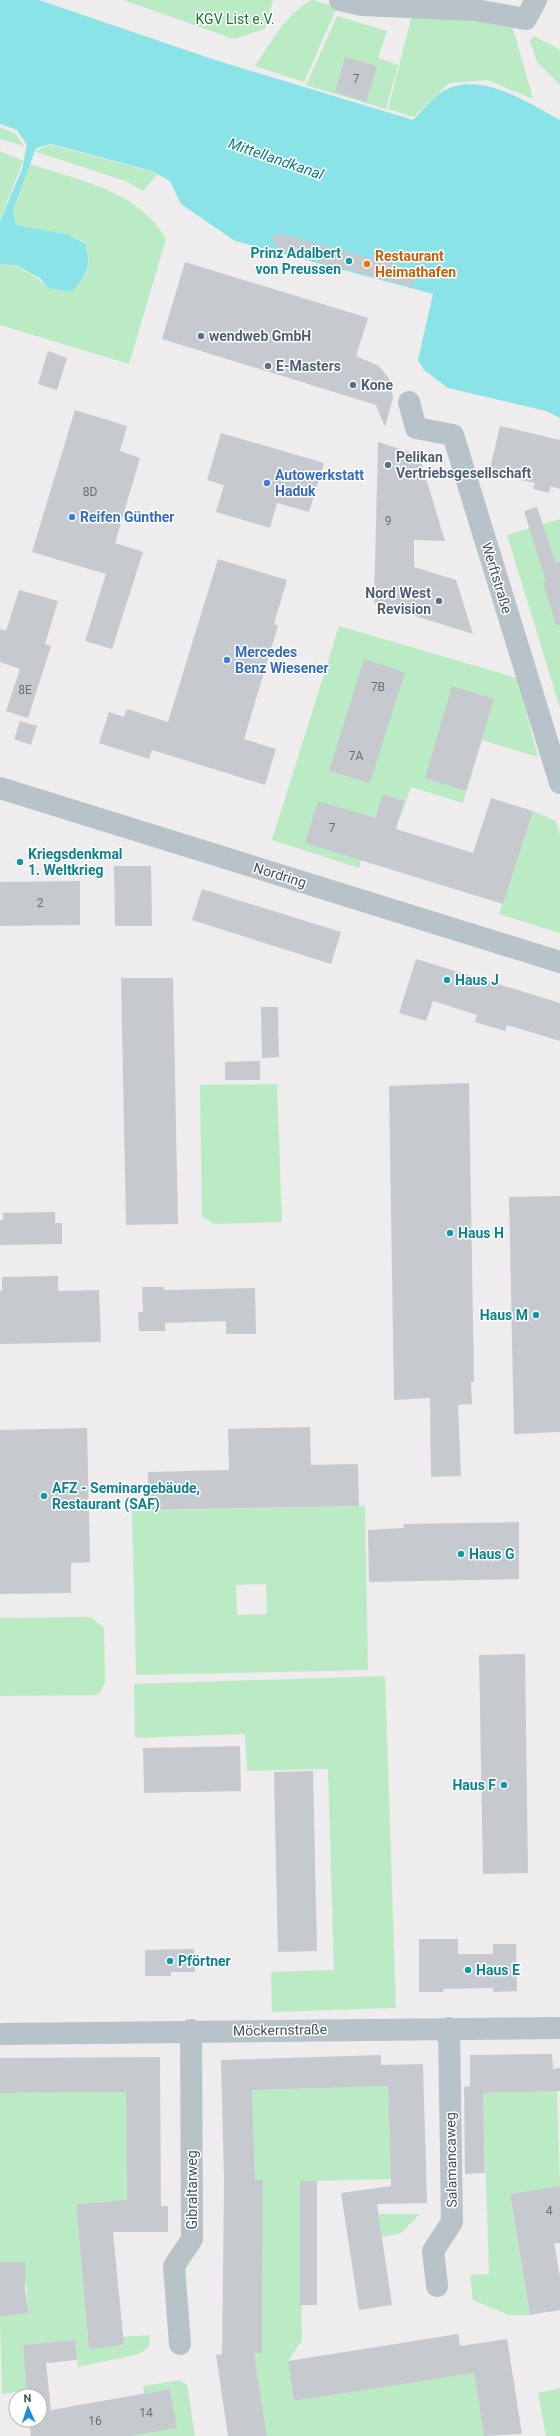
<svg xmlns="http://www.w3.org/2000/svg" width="560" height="2436" viewBox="0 0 560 2436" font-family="Roboto,sans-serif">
<rect width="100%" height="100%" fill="#eeecec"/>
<g fill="#bbebc5" fill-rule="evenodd">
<path d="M 123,0 L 273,0 L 265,29 L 234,39 Z"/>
<path d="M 312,0 L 337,7 L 304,82 L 255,66 C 271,43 286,13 312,0 Z"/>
<path d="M 412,15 L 512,25 L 533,99 L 487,80 L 449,83 L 414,117 L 388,109 Z"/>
<path d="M 337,16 L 387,31 L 378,58 L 398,65 L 386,109 L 306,85 Z"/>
<path d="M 534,36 L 560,50 L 560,85 L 537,62 L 530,41 Z"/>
<path d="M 0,127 L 16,134 L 24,146 L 0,139 Z"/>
<path d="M 51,145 L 150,171 L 157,175 L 143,191 L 126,181 L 36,152 L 38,149 Z"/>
<path d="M 0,151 L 23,161 L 0,220 Z"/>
<path d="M 30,164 C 80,181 138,190 166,239 L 129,364 L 0,325 L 0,264 L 17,267 L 39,279 L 48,288 L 72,292 C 87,274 92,267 86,243 L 67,234 L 16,225 L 13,210 Z"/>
<path d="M 560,519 L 560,708 L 507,535 Z"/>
<path d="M 339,626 L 517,678 L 538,757 L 482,740 L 463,803 L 411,787 L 400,818 L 377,810 L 359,868 L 272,840 Z"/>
<path d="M 533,811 L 556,821 L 560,835 L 560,933 L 499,914 Z"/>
<path d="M 277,1084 L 282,1222 L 214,1224 L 202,1216 L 200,1085 Z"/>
<path d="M 365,1506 L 368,1670 L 136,1675 L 132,1511 ZM 266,1584 L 267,1614 L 237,1615 L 236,1585 Z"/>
<path d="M 90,1617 L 104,1628 L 105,1682 L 101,1691 L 95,1695 L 0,1696 L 0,1618 Z"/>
<path d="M 385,1676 L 396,2008 L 272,2012 L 271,1972 L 334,1970 L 328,1769 L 247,1771 L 245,1734 L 135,1738 L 134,1684 Z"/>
<path d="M 388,2086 L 391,2179 L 300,2181 L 302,2340 L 288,2361 L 294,2401 L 461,2375 L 473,2367 L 484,2436 L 267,2436 L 254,2353 L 262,2352 L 263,2181 L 255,2180 L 252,2090 Z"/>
<path d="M 557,2091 L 560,2187 L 510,2194 L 530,2315 L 508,2315 L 473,2300 L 470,2275 L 489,2274 L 483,2093 Z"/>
<path d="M 126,2092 L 127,2206 L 110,2201 L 76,2204 L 89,2349 L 124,2345 L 123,2337 L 150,2335 L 149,2347 L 139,2354 L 78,2367 L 75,2340 L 23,2345 L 27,2390 L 2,2394 L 0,2317 L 29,2313 L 25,2279 L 0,2262 L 0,2093 Z"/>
<path d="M 378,2214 L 420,2214 L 401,2233 L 382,2237 Z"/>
<path d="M 180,2380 L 187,2385 L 195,2436 L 131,2436 L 177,2428 L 170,2389 L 144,2394 L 143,2386 Z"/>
<path d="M 560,2388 L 560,2436 L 546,2436 L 538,2393 Z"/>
</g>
<path fill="#89e3e7" d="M 0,0 L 39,0 L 215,60 L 413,120 C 423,111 433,96 445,90 C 481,71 529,103 560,120 L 560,418 L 546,411 L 448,388 L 424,370 L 418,360 L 433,294 L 235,241 L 181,204 L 170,181 L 152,171 L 51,144 L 36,148 L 13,210 L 16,225 L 67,234 L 86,244 C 91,268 87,273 72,292 L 48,288 L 40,278 L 17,266 L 0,264 L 0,221 L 22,169 L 27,145 L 17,130 L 0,124 Z"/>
<g fill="#c6cacf">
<path d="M 345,57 L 377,66 L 366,102 L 335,92 Z"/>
<path d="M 282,234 L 416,271 L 412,287 L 281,251 L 270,237 Z"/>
<path d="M 185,262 L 368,318 L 356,356 L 379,366 L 390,380 L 393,398 L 385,427 L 376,405 L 162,339 Z"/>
<path d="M 48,351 L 67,358 L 57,390 L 38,384 Z"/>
<path d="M 75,410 L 127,426 L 120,451 L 140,458 L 115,543 L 143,552 L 112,649 L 85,641 L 106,574 L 32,552 Z"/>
<path d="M 500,426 L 560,440 L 560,489 L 551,486 L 549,493 L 533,489 L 535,483 L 489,473 Z"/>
<path d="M 221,433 L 324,463 L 309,512 L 277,503 L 270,528 L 216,512 L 224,485 L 207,480 Z"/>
<path d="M 378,442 L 419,455 L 445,541 L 414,540 L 414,567 L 456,580 L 473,634 L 374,603 Z"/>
<path d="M 537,507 L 556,563 L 560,562 L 560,625 L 556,625 L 543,582 L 546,582 L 524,511 Z"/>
<path d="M 218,559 L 287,580 L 274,624 L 278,626 L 244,739 L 276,749 L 265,785 L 152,750 L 149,759 L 99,743 L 109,712 L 124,717 L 127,709 L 168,722 Z"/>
<path d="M 19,590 L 58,601 L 45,644 L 51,646 L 28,718 L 6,711 L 20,669 L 0,662 L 0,629 L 6,631 Z"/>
<path d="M 364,659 L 405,672 L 370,783 L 329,771 Z"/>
<path d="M 452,686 L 494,699 L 466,791 L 425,778 Z"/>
<path d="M 20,721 L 37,726 L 31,745 L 14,739 Z"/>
<path d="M 383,794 L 404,801 L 396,829 L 473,853 L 491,798 L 533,811 L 503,904 L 305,843 L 318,801 L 375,818 Z"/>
<path d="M 114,866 L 151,866 L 152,926 L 115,926 Z"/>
<path d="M 80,881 L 80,925 L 0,926 L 0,882 Z"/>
<path d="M 202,889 L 341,932 L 331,964 L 192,920 Z"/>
<path d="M 416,959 L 560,1003 L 560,1041 L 507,1025 L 505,1031 L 475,1022 L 477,1015 L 433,1001 L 426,1021 L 399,1013 Z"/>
<path d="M 121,978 L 173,978 L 178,1224 L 126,1225 Z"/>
<path d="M 261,1007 L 278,1007 L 279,1057 L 262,1058 Z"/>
<path d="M 260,1061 L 260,1080 L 225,1080 L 225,1062 Z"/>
<path d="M 469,1083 L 474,1382 L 471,1382 L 472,1404 L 458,1405 L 461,1476 L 431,1477 L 430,1398 L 394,1400 L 389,1086 Z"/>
<path d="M 560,1196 L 560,1432 L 514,1434 L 509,1197 Z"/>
<path d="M 55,1212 L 55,1223 L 62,1223 L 62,1244 L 0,1245 L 0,1220 L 3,1220 L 3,1213 Z"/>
<path d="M 58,1276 L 58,1291 L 99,1290 L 101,1342 L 0,1344 L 0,1291 L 2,1291 L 2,1277 Z"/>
<path d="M 142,1287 L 164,1287 L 164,1290 L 255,1288 L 256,1334 L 226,1334 L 226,1321 L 165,1323 L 165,1331 L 139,1331 L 138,1312 L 143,1312 Z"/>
<path d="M 310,1427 L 311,1465 L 358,1464 L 359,1506 L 149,1510 L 148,1472 L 229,1470 L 228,1429 Z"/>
<path d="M 87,1428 L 90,1562 L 71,1563 L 71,1593 L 0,1594 L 0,1430 Z"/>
<path d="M 519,1522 L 519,1579 L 369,1582 L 368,1530 L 404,1528 L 403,1524 Z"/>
<path d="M 525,1654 L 528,1873 L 483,1874 L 479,1655 Z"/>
<path d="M 240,1746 L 241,1791 L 144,1793 L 143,1748 Z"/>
<path d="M 313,1771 L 317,1951 L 278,1952 L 274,1772 Z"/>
<path d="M 419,1939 L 458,1939 L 458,1954 L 493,1954 L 493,1944 L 516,1944 L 517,1991 L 493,1992 L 493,1988 L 443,1989 L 443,1992 L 419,1992 Z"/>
<path d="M 194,1949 L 195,1972 L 171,1972 L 171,1976 L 145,1976 L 145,1950 Z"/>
<path d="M 552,2054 L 553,2069 L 560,2068 L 560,2091 L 483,2093 L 485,2173 L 465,2174 L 464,2087 L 470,2086 L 470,2055 Z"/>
<path d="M 381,2055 L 381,2065 L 423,2064 L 427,2203 L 377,2204 L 392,2305 L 359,2310 L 341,2193 L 391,2186 L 388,2086 L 252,2090 L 255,2180 L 263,2180 L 262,2353 L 254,2353 L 267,2436 L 228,2436 L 216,2355 L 222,2354 L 224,2180 L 221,2060 Z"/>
<path d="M 160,2057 L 161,2206 L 168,2206 L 168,2232 L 113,2232 L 124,2345 L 89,2349 L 76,2204 L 127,2200 L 126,2092 L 0,2093 L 0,2058 Z"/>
<rect x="300" y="2181" width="17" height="124"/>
<path d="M 560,2186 L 560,2243 L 554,2243 L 560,2277 L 560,2310 L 530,2315 L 510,2194 Z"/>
<path d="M 0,2262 L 25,2262 L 25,2290 L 29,2313 L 0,2317 Z"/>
<path d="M 458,2334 L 460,2346 L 507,2339 L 522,2434 L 484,2436 L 474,2373 L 294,2401 L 288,2361 Z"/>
<path d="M 75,2340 L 77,2360 L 46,2363 L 51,2410 L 170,2389 L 177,2428 L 131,2436 L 31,2436 L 29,2420 L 40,2420 L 40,2396 L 27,2396 L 23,2345 Z"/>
</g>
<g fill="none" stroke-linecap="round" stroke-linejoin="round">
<g stroke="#b7c3c8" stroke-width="22">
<path d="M 340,0 L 362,5 L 475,10 L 526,19 L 536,0"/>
<path d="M 409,402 L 416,428 L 453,435 L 560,783"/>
<path d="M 0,788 L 560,962"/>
<path d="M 0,2034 L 560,2028"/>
<path d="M 437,2286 L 433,2251 L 452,2222 L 449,2028"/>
<path d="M 180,2344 L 174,2266 L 192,2239 L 191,2030"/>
</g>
</g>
<g fill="#0f9aa8" stroke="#fff" stroke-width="1.5">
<circle cx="349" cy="261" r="4"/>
<circle cx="20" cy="862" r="4"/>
<circle cx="447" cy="980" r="4"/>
<circle cx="450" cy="1233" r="4"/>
<circle cx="536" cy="1315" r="4"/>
<circle cx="44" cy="1496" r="4"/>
<circle cx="461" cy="1554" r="4"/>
<circle cx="504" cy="1785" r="4"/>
<circle cx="170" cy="1961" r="4"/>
<circle cx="468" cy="1970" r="4"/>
</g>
<circle fill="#e8710a" stroke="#fff" stroke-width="1.5" cx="367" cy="264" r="4"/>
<g fill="#5c6f8a" stroke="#fff" stroke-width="1.5">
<circle cx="201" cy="336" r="4"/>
<circle cx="268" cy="366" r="4"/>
<circle cx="353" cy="385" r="4"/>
<circle cx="388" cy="465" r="4"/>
<circle cx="439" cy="601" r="4"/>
</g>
<g fill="#3f7fe0" stroke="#fff" stroke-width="1.5">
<circle cx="267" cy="483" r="4"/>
<circle cx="72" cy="517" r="4"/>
<circle cx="227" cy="660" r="4"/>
</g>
<g text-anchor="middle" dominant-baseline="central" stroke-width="3" stroke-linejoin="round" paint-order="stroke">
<g font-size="12" fill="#657076">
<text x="356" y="79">7</text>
<text x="90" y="492">8D</text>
<text x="388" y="521">9</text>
<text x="378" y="687">7B</text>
<text x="25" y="690">8E</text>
<text x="356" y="756">7A</text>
<text x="332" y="828">7</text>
<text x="40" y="903">2</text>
<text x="549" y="2211">4</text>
<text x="146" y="2413">14</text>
<text x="95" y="2421">16</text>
</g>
<g font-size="14" fill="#1a7538" stroke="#fff">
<text x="235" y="19">KGV List e.V.</text>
</g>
<g font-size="14" font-weight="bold" fill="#0d838f" stroke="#fff" text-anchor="start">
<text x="341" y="253" text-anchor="end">Prinz Adalbert<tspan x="341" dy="16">von Preussen</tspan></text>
<text x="28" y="854">Kriegsdenkmal<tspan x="28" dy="16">1. Weltkrieg</tspan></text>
<text x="455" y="980">Haus J</text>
<text x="458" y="1233">Haus H</text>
<text x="528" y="1315" text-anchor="end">Haus M</text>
<text x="52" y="1488">AFZ - Seminargebäude,<tspan x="52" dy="16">Restaurant (SAF)</tspan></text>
<text x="469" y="1554">Haus G</text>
<text x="496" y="1785" text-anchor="end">Haus F</text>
<text x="178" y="1961">Pförtner</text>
<text x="476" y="1970">Haus E</text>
</g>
<g font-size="14" font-weight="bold" fill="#c56008" stroke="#fff" text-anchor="start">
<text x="375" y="256">Restaurant<tspan x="375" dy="16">Heimathafen</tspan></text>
</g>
<g font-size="14" font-weight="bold" fill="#4e5e75" stroke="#fff" text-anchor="start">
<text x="209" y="336">wendweb GmbH</text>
<text x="276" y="366">E-Masters</text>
<text x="361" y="385">Kone</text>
<text x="396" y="457">Pelikan<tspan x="396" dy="16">Vertriebsgesellschaft</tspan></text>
<text x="431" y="593" text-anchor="end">Nord West<tspan x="431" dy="16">Revision</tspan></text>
</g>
<g font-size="14" font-weight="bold" fill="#366cbe" stroke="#fff" text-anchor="start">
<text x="275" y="475">Autowerkstatt<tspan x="275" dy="16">Haduk</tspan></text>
<text x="80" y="517">Reifen Günther</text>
<text x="235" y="652">Mercedes<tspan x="235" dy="16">Benz Wiesener</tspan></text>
</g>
<g font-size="14" fill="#455258" stroke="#fff">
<text transform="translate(497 578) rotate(73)">Werftstraße</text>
<text transform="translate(280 875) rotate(17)">Nordring</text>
<text transform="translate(280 2030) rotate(-1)">Möckernstraße</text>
<text transform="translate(451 2160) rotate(-91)">Salamancaweg</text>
<text transform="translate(192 2190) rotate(-90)">Gibraltarweg</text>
</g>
<g font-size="15" font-style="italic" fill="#127d82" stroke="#fff">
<text transform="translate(276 159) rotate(19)">Mittellandkanal</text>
</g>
</g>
<g transform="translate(28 2408) rotate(357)"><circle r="19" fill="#ffffff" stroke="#b5babc"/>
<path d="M0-3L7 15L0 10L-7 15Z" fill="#218ed3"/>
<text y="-6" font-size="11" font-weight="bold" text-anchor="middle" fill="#455258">N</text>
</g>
</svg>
